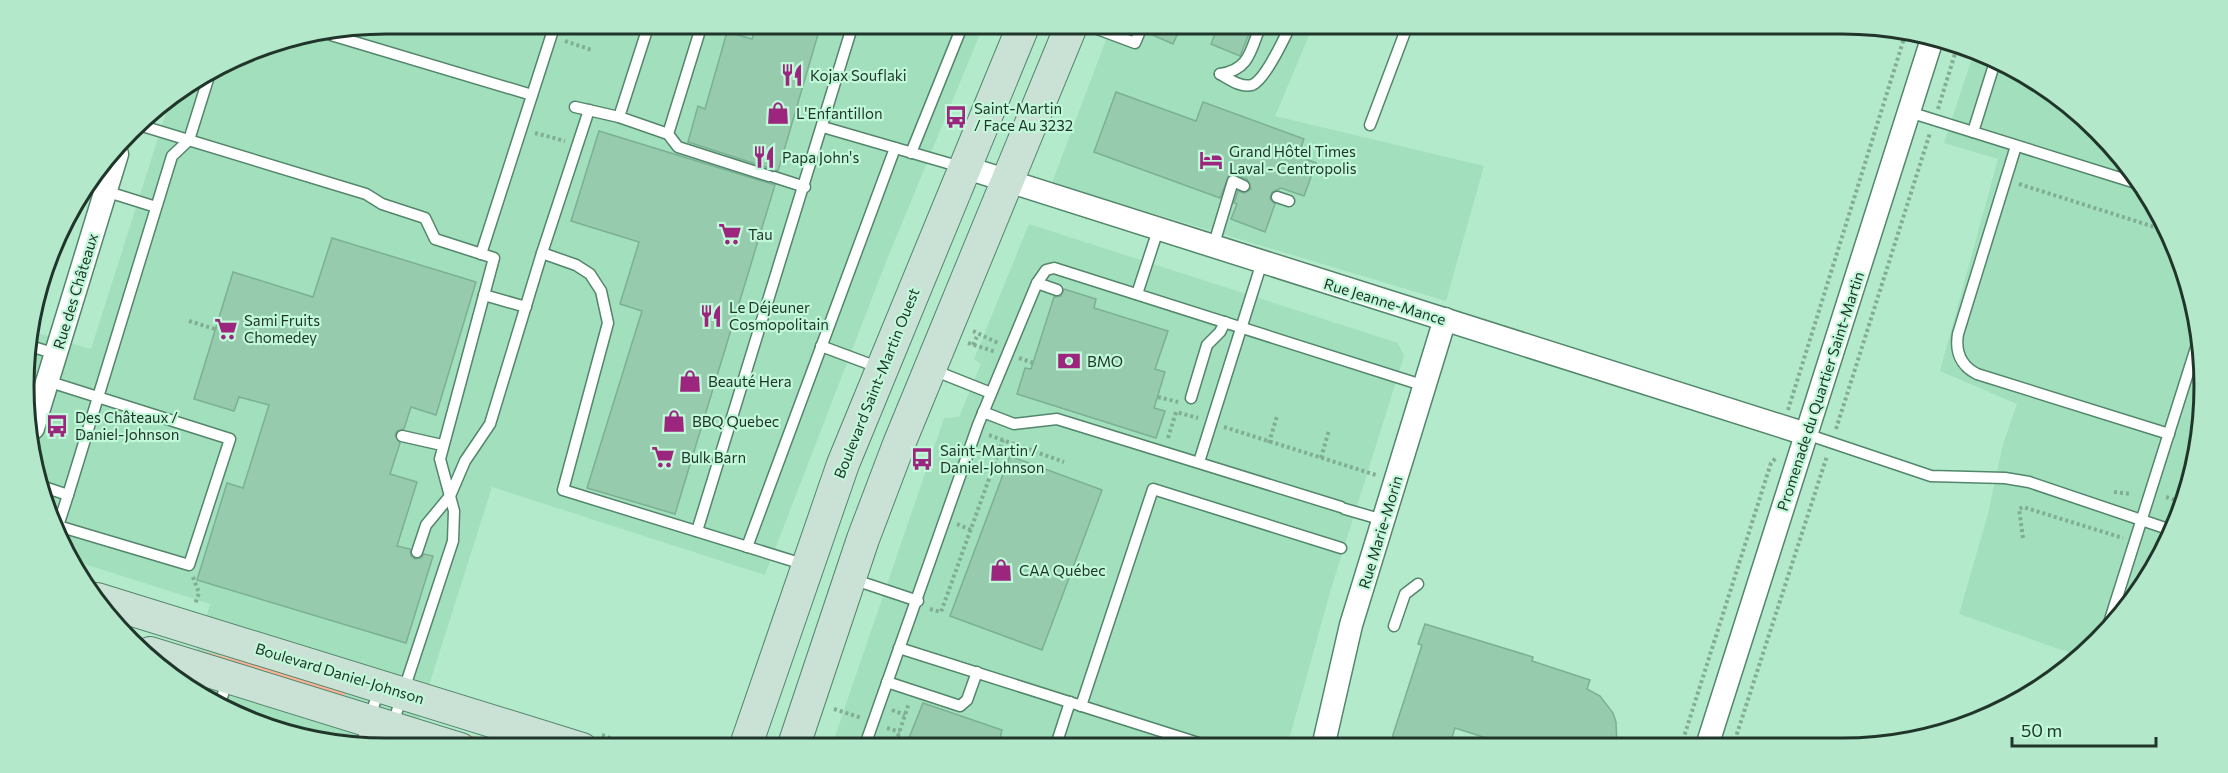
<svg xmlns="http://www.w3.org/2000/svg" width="2228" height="773" viewBox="0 0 2228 773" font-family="Commissioner,sans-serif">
<rect width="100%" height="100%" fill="#b4eacc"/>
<g fill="#a1dfbd">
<path d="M 387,24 L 984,24 L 886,262 L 765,575 L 492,487 L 424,701 L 411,749 L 386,749 L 293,737 L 186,688 L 210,604 L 72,560 L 36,480 L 27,340 L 30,331 L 91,349 L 170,100 L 248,51 Z"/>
<path d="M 1112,24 L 1314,24 L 1275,116 L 1484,166 L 1446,301 L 1052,183 Z"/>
<path d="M 1973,55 L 2062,99 L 2155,205 L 2201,339 L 2192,480 L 2155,568 L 2082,657 L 1959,614 L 1988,514 L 2003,444 L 2017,404 L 1940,371 L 1998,159 L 1944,143 Z"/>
<path d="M 1029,224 L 1398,343 L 1404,356 L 1331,589 L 1287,747 L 831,748 L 944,418 L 959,417 L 981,364 L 974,359 Z"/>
</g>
<g fill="#fdb297">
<path d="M 161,641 L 347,687 L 343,701 Z"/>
<path d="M 414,718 L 480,738 L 539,749 L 506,749 L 412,721 Z"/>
</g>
<g fill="#96cbad" stroke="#7cb094" stroke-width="1.5">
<path d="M 757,24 L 821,24 L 778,171 L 688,142 L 698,106 L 705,109 L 727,32 L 752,39 Z"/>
<path d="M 1150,24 L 1182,24 L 1173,44 L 1148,33 Z"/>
<path d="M 1219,24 L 1253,24 L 1240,56 L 1211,44 Z"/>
<path d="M 1116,92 L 1196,121 L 1203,102 L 1304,139 L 1298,156 L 1316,163 L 1304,196 L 1281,188 L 1272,192 L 1270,199 L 1275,204 L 1265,232 L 1231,219 L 1237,204 L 1234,203 L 1238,191 L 1245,193 L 1251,189 L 1247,179 L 1235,174 L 1229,175 L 1220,198 L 1094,152 Z"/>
<path d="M 599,131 L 775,185 L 675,514 L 587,488 L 642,311 L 620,304 L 639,242 L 571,221 Z"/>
<path d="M 332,238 L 476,282 L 436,415 L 411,407 L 404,429 L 397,431 L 395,435 L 400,443 L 390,474 L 417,482 L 397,546 L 410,549 L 411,556 L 415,559 L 421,558 L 424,554 L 433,556 L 406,643 L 197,580 L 227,483 L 243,488 L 269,405 L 239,397 L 234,411 L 194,399 L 233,272 L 313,297 Z"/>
<path d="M 1064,289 L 1096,299 L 1094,308 L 1168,331 L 1155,369 L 1165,372 L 1154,408 L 1165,411 L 1156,438 L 1017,394 L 1025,368 L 1031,369 L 1054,297 L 1061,296 Z"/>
<path d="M 1010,456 L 1102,490 L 1042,650 L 950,616 Z"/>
<path d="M 1425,624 L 1533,657 L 1532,661 L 1590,680 L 1587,689 L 1600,696 L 1613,713 L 1616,722 L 1617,746 L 1514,747 L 1455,728 L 1449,747 L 1389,747 L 1422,645 L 1418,644 Z"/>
<path d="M 923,703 L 1002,730 L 998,748 L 905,748 Z"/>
</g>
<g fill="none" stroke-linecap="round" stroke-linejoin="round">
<g stroke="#53866b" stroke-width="13">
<g id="lane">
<path d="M 649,24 L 619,117 L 668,134 L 678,147 L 769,176"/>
<path d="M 1084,24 L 1135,43 L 1143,24"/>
<path d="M 331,35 L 532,95"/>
<path d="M 1220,74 C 1229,79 1241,88 1252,85 C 1265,80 1285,37 1291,24"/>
<path d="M 1220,74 C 1250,70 1251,49 1261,24"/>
<path d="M 575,107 L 619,117"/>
<path d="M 589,110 L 542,253 L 576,265 L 590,274 L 601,291 L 608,323 L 563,490 L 806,565"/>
<path d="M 1909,112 L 2136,183"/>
<path d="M 139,125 L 366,194 L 382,204 L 425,218 L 435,239 L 494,258 L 440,459 L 454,511 L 453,541 L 392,726"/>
<path d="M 1370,125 L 1408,24"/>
<path d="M 823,127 L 961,167"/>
<path d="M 1973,132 L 1994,65"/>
<path d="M 668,134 L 702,24"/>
<path d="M 2016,146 L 1958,334 C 1955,352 1961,366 1977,374 L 2169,434"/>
<path d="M 911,153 L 963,24"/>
<path d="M 774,177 L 805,187"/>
<path d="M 105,191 L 156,207"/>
<path d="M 1277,197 L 1289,201"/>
<path d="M 1213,247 L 1233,181 L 1244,186"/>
<path d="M 481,254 L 555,24"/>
<path d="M 1037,283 L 1057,290"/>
<path d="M 1137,294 L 1158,230"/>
<path d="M 484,295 L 526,307"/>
<path d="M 27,345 L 56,354"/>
<path d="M 821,346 L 880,368"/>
<path d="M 933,370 L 991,393"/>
<path d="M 47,381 L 230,439 L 189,565 L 58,526 L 68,495"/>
<path d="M 1191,398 L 1207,345 L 1220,332 L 1225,322"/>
<path d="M 983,412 L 1014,424 L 1057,419 L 1341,507"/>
<path d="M 1806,434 L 1931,476 L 2005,478 L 2029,482 L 2171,530"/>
<path d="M 402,436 L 442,445"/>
<path d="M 1199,462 L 1262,262"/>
<path d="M 38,485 L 68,495 L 172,156 L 189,140 L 209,76"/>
<path d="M 1345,509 L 1383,520"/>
<path d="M 697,531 L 853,24"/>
<path d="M 747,547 L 895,148"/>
<path d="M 417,552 L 426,525 L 450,496 L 465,461 L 490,424 L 542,253"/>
<path d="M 852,579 L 918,601"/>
<path d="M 1394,626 L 1405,594 L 1418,584"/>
<path d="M 2108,626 L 2200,335"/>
<path d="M 899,648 L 1211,747"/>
<path d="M 887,682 L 960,706 L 967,700 L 977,672"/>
<path d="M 220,704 L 227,681"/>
<path d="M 1081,706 L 1153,489 L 1341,548"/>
<path d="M 361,746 L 379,689"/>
<path d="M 864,748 L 978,425 L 1037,283 L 1046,270 L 1054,268 L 1425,386"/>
<path d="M 1055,748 L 1070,702"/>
</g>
</g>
<g stroke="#53866b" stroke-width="25">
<g id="street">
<path d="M 964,167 L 1806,434"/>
<path d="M 33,428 L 117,154"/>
<path d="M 1707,746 L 1933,36"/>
<path d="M 1323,747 L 1351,625 L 1445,319"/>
</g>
</g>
<g stroke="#53866b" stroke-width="34">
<g id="secondary">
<path d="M 97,599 L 582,749"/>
<path d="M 150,653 L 460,749"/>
<path d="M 745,748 L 843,464 L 1024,24"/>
<path d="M 793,748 L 863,539 L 899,444 L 1072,24"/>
</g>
</g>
<g stroke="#82ad95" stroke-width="4" stroke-dasharray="3 3" stroke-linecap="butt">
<path d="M 565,41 L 592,50"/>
<path d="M 1938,109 L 1957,47"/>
<path d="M 535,133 L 565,141"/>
<path d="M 2019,184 L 2164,230"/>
<path d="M 189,321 L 215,329"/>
<path d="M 973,331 L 998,343"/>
<path d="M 968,343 L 996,352"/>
<path d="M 973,345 L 978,334"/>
<path d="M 1019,358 L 1036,364"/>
<path d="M 1158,397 L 1178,402"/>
<path d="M 1788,410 L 1906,32"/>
<path d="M 1224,427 L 1376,475"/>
<path d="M 1836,429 L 1930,133"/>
<path d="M 989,435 L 1064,462"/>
<path d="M 1168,438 L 1176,412 L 1198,418"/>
<path d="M 1269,443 L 1277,416"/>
<path d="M 1321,458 L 1329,430"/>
<path d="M 2114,492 L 2132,494"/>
<path d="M 2166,497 L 2182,502"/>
<path d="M 957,524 L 971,530"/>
<path d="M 2023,538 L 2019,509 L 2023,507 L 2123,538"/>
<path d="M 79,574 L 87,577"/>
<path d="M 193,577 L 199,593 L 195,604"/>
<path d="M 930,609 L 941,612 L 1003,440"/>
<path d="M 834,709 L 862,718"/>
<path d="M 892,710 L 905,715"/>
<path d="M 887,728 L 900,732"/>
<path d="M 602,735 L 638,748"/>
<path d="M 1681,746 L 1771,463 L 1777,457"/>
<path d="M 1733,746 L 1827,456"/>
<path d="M 894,748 L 909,703"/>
<path d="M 1021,748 L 1024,739 L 1040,745 L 1041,743"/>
</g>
<use href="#lane" stroke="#fff" stroke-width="10"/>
<use href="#street" stroke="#fff" stroke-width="22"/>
<use href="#secondary" stroke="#cae1d6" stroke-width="32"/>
</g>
<defs>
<g id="restaurant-bare" transform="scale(1.8)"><path d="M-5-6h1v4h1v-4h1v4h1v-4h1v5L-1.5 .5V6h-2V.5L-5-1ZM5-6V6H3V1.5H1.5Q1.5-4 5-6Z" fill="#9c257e" stroke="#c1f8d9" stroke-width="2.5" paint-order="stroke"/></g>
<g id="shop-bare" transform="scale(1.8)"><path d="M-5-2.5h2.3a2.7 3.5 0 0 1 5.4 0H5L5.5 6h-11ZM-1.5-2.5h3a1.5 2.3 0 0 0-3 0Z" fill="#9c257e" stroke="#c1f8d9" stroke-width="2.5" paint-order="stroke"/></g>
<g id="bus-bare" transform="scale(1.8)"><path d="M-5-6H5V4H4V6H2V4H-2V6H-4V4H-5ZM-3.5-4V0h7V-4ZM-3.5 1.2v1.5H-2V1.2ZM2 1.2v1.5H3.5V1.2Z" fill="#9c257e" stroke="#c1f8d9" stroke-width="2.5" paint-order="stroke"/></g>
<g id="hotel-bare" transform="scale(1.8)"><path d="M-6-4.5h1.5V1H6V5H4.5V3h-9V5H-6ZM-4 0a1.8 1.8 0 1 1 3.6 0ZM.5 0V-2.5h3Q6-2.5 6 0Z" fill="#9c257e" stroke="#c1f8d9" stroke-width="2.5" paint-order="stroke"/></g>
<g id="supermarket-bare" transform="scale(1.8)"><path d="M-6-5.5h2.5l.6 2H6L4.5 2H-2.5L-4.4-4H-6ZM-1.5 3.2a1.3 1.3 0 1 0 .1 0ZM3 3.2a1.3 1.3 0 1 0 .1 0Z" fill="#9c257e" stroke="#c1f8d9" stroke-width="2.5" paint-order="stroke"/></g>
<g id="bank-bare" transform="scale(1.8)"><path d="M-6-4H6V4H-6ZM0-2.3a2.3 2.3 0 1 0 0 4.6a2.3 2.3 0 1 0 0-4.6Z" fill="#9c257e" stroke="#c1f8d9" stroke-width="2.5" paint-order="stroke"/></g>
</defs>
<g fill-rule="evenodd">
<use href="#restaurant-bare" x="792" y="75"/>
<use href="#shop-bare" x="778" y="113"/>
<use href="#bus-bare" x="956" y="117"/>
<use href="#restaurant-bare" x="764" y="157"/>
<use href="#hotel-bare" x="1211" y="160"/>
<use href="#supermarket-bare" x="730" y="234"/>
<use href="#restaurant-bare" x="711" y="316"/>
<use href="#supermarket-bare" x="226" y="329"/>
<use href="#bank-bare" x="1069" y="361"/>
<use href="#shop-bare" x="690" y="381"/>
<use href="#shop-bare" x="674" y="421"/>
<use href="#bus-bare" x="57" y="426"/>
<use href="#supermarket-bare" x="663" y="457"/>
<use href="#bus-bare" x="922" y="459"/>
<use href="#shop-bare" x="1001" y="570"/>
</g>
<g text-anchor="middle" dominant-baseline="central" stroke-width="4.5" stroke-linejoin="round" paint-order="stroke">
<g font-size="15" fill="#21362b" stroke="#c1f8d9" text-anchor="start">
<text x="810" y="75">Kojax Souflaki</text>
<text x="974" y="108">Saint-Martin<tspan x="974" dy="17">/ Face Au 3232</tspan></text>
<text x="796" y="113">L'Enfantillon</text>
<text x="1229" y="151">Grand Hôtel Times<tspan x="1229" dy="17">Laval - Centropolis</tspan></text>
<text x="782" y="157">Papa John's</text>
<text x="748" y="234">Tau</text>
<text x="729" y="307">Le Déjeuner<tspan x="729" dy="17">Cosmopolitain</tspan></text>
<text x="244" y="320">Sami Fruits<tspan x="244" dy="17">Chomedey</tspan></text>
<text x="1087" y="361">BMO</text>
<text x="708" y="381">Beauté Hera</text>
<text x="75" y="417">Des Châteaux /<tspan x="75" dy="17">Daniel-Johnson</tspan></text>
<text x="692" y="421">BBQ Quebec</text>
<text x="940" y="450">Saint-Martin /<tspan x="940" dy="17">Daniel-Johnson</tspan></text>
<text x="681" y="457">Bulk Barn</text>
<text x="1019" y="570">CAA Québec</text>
</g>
<g font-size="15" fill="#21362b" stroke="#c1f8d9">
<text transform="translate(75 291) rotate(-73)">Rue des Châteaux</text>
<text transform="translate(1385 301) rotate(17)">Rue Jeanne-Mance</text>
<text transform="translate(876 383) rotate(-68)">Boulevard Saint-Martin Ouest</text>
<text transform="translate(1820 391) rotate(-72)">Promenade du Quartier Saint-Martin</text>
<text transform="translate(1380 532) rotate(-73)">Rue Marie-Morin</text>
<text transform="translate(340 673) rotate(17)">Boulevard Daniel-Johnson</text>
</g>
</g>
<path d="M0 0H2228V773H0ZM386 34H1842A352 352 0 0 1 2194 386V386A352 352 0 0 1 1842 738H386A352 352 0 0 1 34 386V386A352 352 0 0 1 386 34Z" fill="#b4e8cb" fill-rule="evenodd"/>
<path fill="none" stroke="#21362b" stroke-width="3" d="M386 34H1842A352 352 0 0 1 2194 386V386A352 352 0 0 1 1842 738H386A352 352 0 0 1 34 386V386A352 352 0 0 1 386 34Z"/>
<path d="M2012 737v9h144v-9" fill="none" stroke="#21362b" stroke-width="3"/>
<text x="2021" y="737" font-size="18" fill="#21362b" stroke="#c1f8d9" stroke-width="4.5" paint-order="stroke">50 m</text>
</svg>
